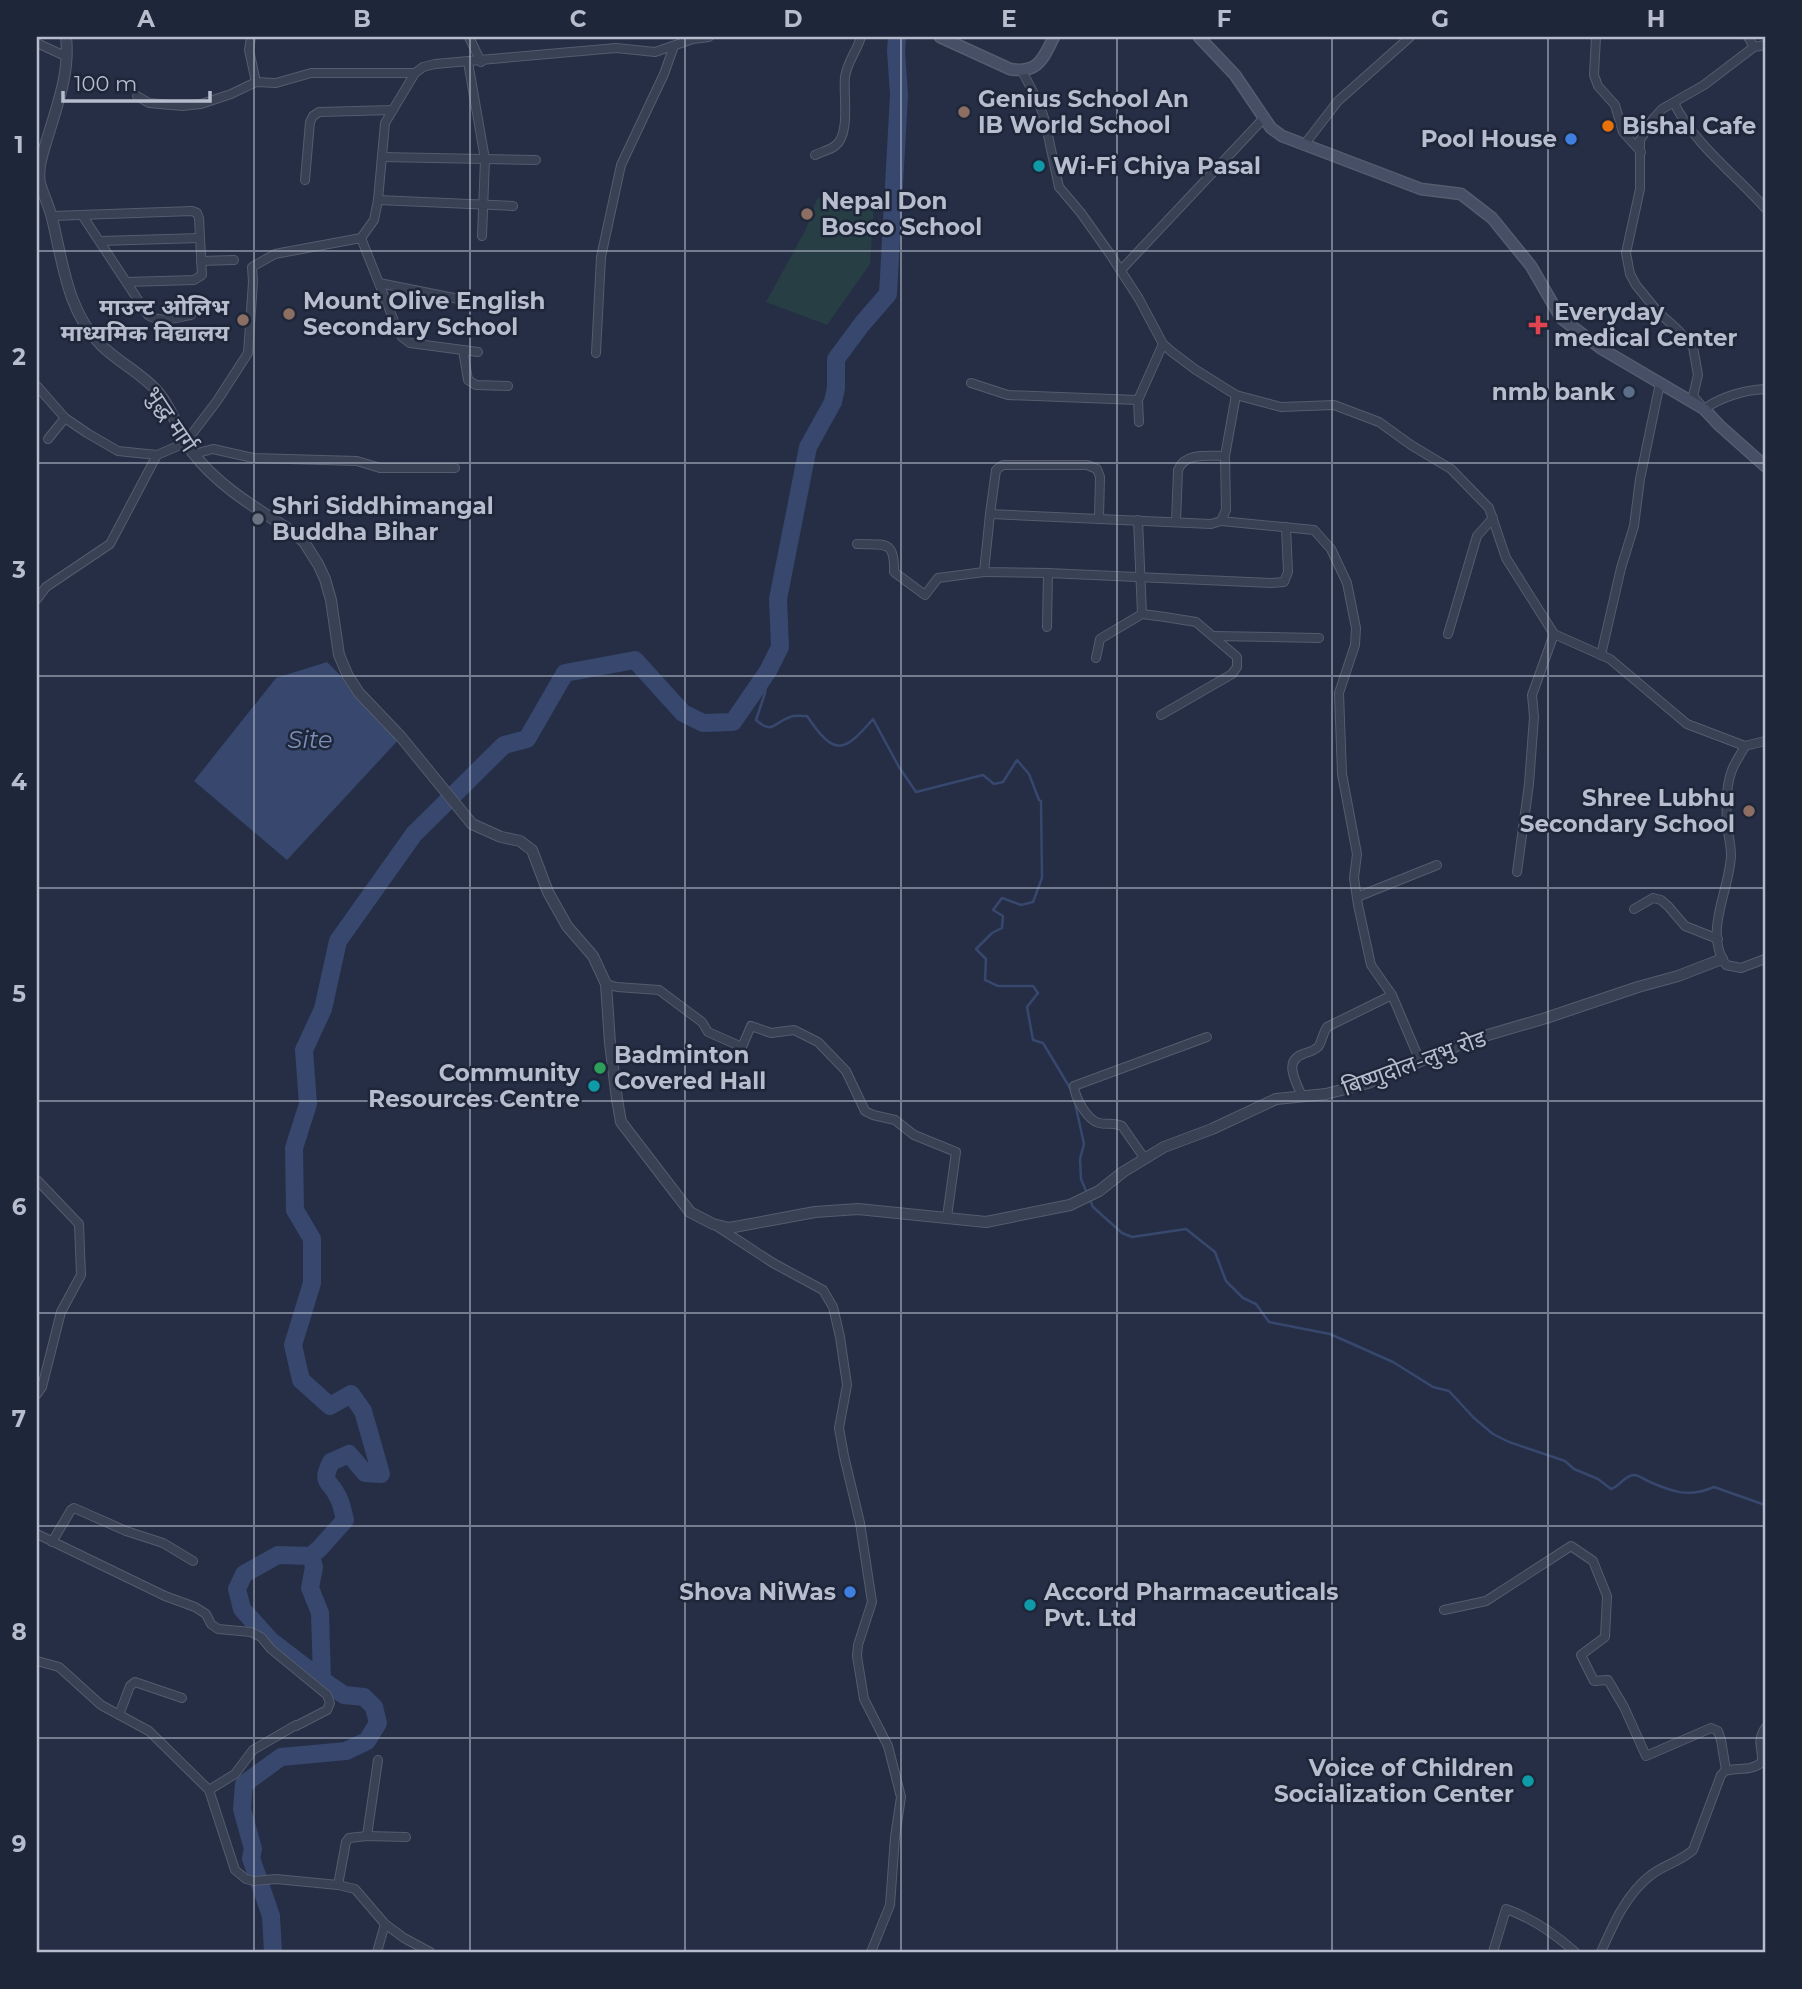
<svg xmlns="http://www.w3.org/2000/svg" width="1802" height="1989" viewBox="0 0 1802 1989" font-family="Montserrat,'Noto Sans Devanagari',sans-serif">
<rect width="100%" height="100%" fill="#252e45"/>
<path fill="#273e45" d="M 830,195 L 874,205 L 870,264 L 827,325 L 766,302 L 806,229 L 817,199 Z"/>
<path fill="#37476d" d="M 327,662 L 401,737 L 287,860 L 194,781 L 276,678 Z"/>
<g fill="none" stroke-linecap="round" stroke-linejoin="round">
<g stroke="#37476d" stroke-width="2.5">
<path d="M 768,671 L 765,693 L 756,720 C 773,735 773,723 790,717 C 795,715 802,716 807,716 C 834,756 843,754 873,719 L 899,767 L 916,792 L 983,775 L 994,784 L 1003,782 L 1017,760 L 1029,774 L 1039,800 L 1041,801 L 1042,878 L 1033,902 L 1021,905 L 1002,898 L 993,910 L 1003,916 L 1002,928 L 992,933 L 976,949 L 986,959 L 985,980 L 998,986 L 1033,986 L 1038,993 L 1027,1007 L 1033,1040 L 1043,1043 L 1073,1093"/>
<path d="M 1075,1103 L 1084,1144 L 1080,1159 L 1081,1179 L 1093,1207 L 1122,1233 L 1132,1237 L 1186,1229 L 1215,1252 L 1226,1281 L 1243,1298 L 1256,1304 L 1269,1322 L 1330,1334 L 1393,1362 L 1433,1387 L 1449,1391 L 1474,1418 L 1493,1434 L 1509,1442 L 1565,1461 L 1574,1469 L 1598,1479 L 1611,1489 C 1620,1486 1625,1475 1634,1475 C 1639,1475 1645,1480 1650,1482 C 1673,1492 1689,1498 1714,1487 L 1765,1505"/>
</g>
<g stroke="#37476d" stroke-width="18">
<path d="M 311,1556 L 314,1567 L 310,1588 L 320,1613 L 322,1680"/>
<path d="M 273,1952 L 271,1916 L 251,1858 L 253,1849 L 242,1809 L 244,1784 L 281,1757 L 346,1751 L 367,1741 L 378,1723 L 374,1707 L 364,1697 L 344,1695 L 322,1680 L 271,1641 L 242,1609 L 237,1589 L 244,1574 L 278,1555 L 311,1556 L 320,1548 L 345,1520 C 343,1513 342,1504 338,1497 C 330,1479 320,1485 331,1462 L 349,1454 L 365,1473 L 381,1474 L 363,1411 L 351,1394 L 330,1406 L 301,1380 L 293,1345 L 312,1283 L 312,1239 L 295,1210 L 294,1148 L 308,1104 L 304,1050 L 323,1009 L 338,941 L 414,834 L 504,745 L 527,739 L 565,673 L 635,660 L 683,713 L 703,723 L 733,722 L 768,671 L 780,647 L 778,599 L 808,447 L 833,402 L 836,388 L 836,359 L 862,324 L 888,294 L 899,95 L 896,51 L 897,37"/>
</g>
<g stroke="#555c6e" stroke-width="10">
<g id="minor">
<path d="M 251,37 L 249,50 L 256,82"/>
<path d="M 469,37 L 481,62"/>
<path d="M 1596,37 L 1594,75 L 1598,86 L 1615,105 L 1623,132 L 1641,152"/>
<path d="M 1748,37 L 1754,47"/>
<path d="M 37,43 L 67,57"/>
<path d="M 1765,45 L 1754,47 L 1704,85 L 1662,109 L 1653,119 L 1640,140 L 1640,189 L 1626,253 L 1630,274 L 1636,285 L 1658,312 L 1678,330 L 1693,347 L 1698,375 L 1693,396 L 1704,409 C 1721,397 1744,390 1765,389"/>
<path d="M 468,62 L 485,159 L 482,236"/>
<path d="M 1022,71 L 1039,103 L 1045,121 L 1059,187 L 1081,213 L 1110,254 L 1139,299 L 1163,344 L 1172,352 L 1196,370 L 1236,395 L 1281,407 L 1334,405 L 1379,422 L 1411,445 L 1451,469 L 1489,508 L 1506,558 L 1554,634 L 1610,659 L 1687,724 L 1745,746 C 1741,754 1735,762 1732,770 C 1726,785 1726,807 1727,823 C 1728,834 1731,845 1731,855 C 1730,890 1703,932 1726,965 L 1741,968 L 1765,959"/>
<path d="M 137,96 L 149,103 L 182,106 L 201,104 L 231,94 L 256,82 L 276,83 L 311,73 L 415,73"/>
<path d="M 1674,103 C 1695,145 1735,174 1765,208"/>
<path d="M 1304,145 L 1338,101 L 1410,37"/>
<path d="M 815,155 C 821,152 830,150 835,146 C 851,134 843,95 845,77 C 847,62 857,51 861,37"/>
<path d="M 382,157 L 536,160"/>
<path d="M 305,180 L 310,122 L 313,116 L 319,112 L 393,110"/>
<path d="M 378,200 L 513,206"/>
<path d="M 82,215 L 148,315 C 160,324 178,317 191,315"/>
<path d="M 52,216 L 192,211 L 197,213 L 199,218 L 202,275 L 194,280 L 127,282"/>
<path d="M 361,238 L 374,220 L 378,200 L 385,123 L 415,73 L 423,67 L 435,64 L 616,48 L 655,52 L 693,39 L 709,37"/>
<path d="M 100,241 L 200,238"/>
<path d="M 201,261 L 234,260"/>
<path d="M 1121,270 L 1264,118"/>
<path d="M 379,283 L 459,299"/>
<path d="M 463,350 L 468,380 L 476,385 L 508,386"/>
<path d="M 596,353 L 601,257 L 621,165 L 664,74 L 674,46"/>
<path d="M 971,383 L 1008,395 L 1138,400"/>
<path d="M 37,386 L 65,418 L 87,433 L 118,451 L 157,455"/>
<path d="M 1139,422 L 1138,400 L 1163,344"/>
<path d="M 48,439 L 65,418"/>
<path d="M 194,454 L 213,449 L 253,458 L 357,461 L 380,468 L 455,468"/>
<path d="M 990,514 L 996,470 L 1003,465 L 1087,465 L 1097,469 L 1100,477 L 1099,518"/>
<path d="M 1138,520 L 1142,614"/>
<path d="M 1221,521 L 1314,530 L 1331,549 L 1347,583 L 1356,628 L 1355,645 L 1339,693 L 1342,774 L 1357,854 L 1354,878 L 1358,905 L 1371,965 L 1392,995 L 1420,1061"/>
<path d="M 1176,522 L 1178,470 C 1185,452 1209,456 1225,456"/>
<path d="M 857,544 C 884,545 895,539 894,572 L 925,595 L 938,578 L 984,572"/>
<path d="M 1048,573 L 1271,583 L 1284,582 L 1288,572 L 1286,527"/>
<path d="M 37,599 L 46,587 L 110,544 L 157,455 L 185,443 L 217,401 L 248,353 L 253,282 L 252,267 L 275,254 L 361,238 L 396,326 L 402,337 L 410,343 L 478,352"/>
<path d="M 1047,627 L 1048,573 L 984,572 L 990,514 L 1211,524 L 1221,521 L 1226,510 L 1225,456 L 1236,395"/>
<path d="M 1448,634 L 1477,536 L 1493,518"/>
<path d="M 1213,636 L 1319,638"/>
<path d="M 1601,655 L 1621,568 L 1634,526 L 1640,479 L 1660,383"/>
<path d="M 1096,658 L 1100,639 L 1142,614 L 1165,617 L 1196,622 L 1237,657 L 1237,667 L 1232,674 L 1161,715"/>
<path d="M 1745,746 L 1765,741"/>
<path d="M 1517,872 L 1529,784 L 1534,717 L 1532,695 L 1554,634"/>
<path d="M 1357,897 L 1437,865"/>
<path d="M 1634,909 L 1653,898 L 1661,900 L 1668,906 L 1685,926 L 1718,939"/>
<path d="M 606,984 L 617,987 L 659,990 L 702,1022 L 708,1032 L 742,1047 L 751,1026 L 771,1033 L 794,1030 L 818,1042 L 846,1071 L 865,1111 L 873,1115 L 895,1120 L 914,1135 L 956,1152 L 947,1217"/>
<path d="M 1302,1096 C 1296,1082 1283,1061 1303,1054 C 1308,1052 1314,1051 1318,1047 C 1321,1044 1323,1033 1327,1027 L 1392,995"/>
<path d="M 1145,1159 L 1122,1126 C 1114,1122 1107,1125 1099,1123 C 1087,1120 1075,1098 1074,1086 L 1207,1037"/>
<path d="M 37,1180 L 79,1224 L 81,1275 L 61,1312 L 42,1387 L 37,1394"/>
<path d="M 718,1227 L 773,1263 L 823,1290 L 833,1307 L 840,1337 L 847,1385 L 839,1428 L 844,1456 L 860,1523 L 872,1602 L 858,1645 L 857,1656 L 864,1699 L 888,1746 L 901,1797 L 895,1837 L 890,1905 L 871,1952"/>
<path d="M 37,1534 L 165,1596 L 195,1607 L 206,1614 L 211,1624 L 218,1629 L 251,1632 L 261,1637 L 271,1649 L 327,1695 L 330,1703 L 327,1710 L 296,1726 L 296,1725 L 253,1750 L 235,1774 L 209,1790"/>
<path d="M 52,1542 L 71,1510 L 74,1508 L 126,1531 L 163,1543 L 193,1561"/>
<path d="M 1444,1610 L 1486,1601 L 1571,1546 L 1593,1561 L 1607,1596 L 1605,1637 L 1581,1655 L 1594,1681 L 1608,1680 L 1624,1707 L 1646,1756 L 1711,1728 L 1718,1731 L 1721,1740 L 1726,1770"/>
<path d="M 37,1661 L 59,1667 L 101,1705 L 149,1731 L 209,1790 L 235,1870 L 246,1879 L 254,1881 L 276,1879 L 338,1885 L 355,1889 L 385,1924 L 404,1938 L 430,1952"/>
<path d="M 119,1715 L 130,1686 L 135,1682 L 182,1698"/>
<path d="M 367,1836 L 378,1760"/>
<path d="M 338,1885 L 346,1842 L 349,1838 L 367,1836 L 406,1837"/>
<path d="M 377,1952 L 385,1924"/>
<path d="M 1493,1952 L 1506,1909 C 1532,1918 1555,1934 1575,1952"/>
<path d="M 1601,1952 C 1613,1925 1626,1894 1651,1875 C 1664,1865 1681,1861 1693,1850 L 1721,1775 L 1725,1771 C 1738,1767 1751,1772 1762,1762 C 1763,1747 1756,1743 1765,1728"/>
</g>
</g>
<g stroke="#555c6e" stroke-width="12">
<path id="tertiary" d="M 66,37 C 70,71 58,103 48,136 C 44,150 37,167 40,183 C 43,194 49,206 52,218 C 63,263 67,311 101,345 C 119,363 143,374 159,393 C 174,411 179,435 193,453 C 219,487 258,509 293,532 L 304,542 L 318,564 L 325,579 L 331,600 L 339,655 L 348,676 L 359,693 L 401,737 L 472,824 L 501,837 L 520,841 L 532,850 L 548,892 L 567,926 L 593,956 L 606,984 L 610,1043 L 617,1099 L 621,1122 L 690,1212 L 713,1224 L 729,1228 L 815,1212 L 858,1209 L 986,1222 L 1070,1205 L 1099,1191 L 1123,1172 L 1164,1147 L 1212,1129 L 1276,1099 L 1326,1094 L 1368,1083 L 1471,1040 L 1546,1018 L 1638,987 L 1678,976 L 1722,959"/>
</g>
<g stroke="#555c6e" stroke-width="13">
<g id="secondary">
<path d="M 940,37 L 1010,69 C 1039,74 1043,58 1054,37"/>
<path d="M 1199,37 L 1235,75 L 1271,128 L 1282,136 L 1421,189 L 1461,194 L 1492,218 L 1531,266 L 1561,318 L 1602,349 L 1704,409 L 1720,426 L 1765,466"/>
</g>
</g>
<use href="#minor" stroke="#394154" stroke-width="8"/>
<use href="#tertiary" stroke="#394154" stroke-width="10"/>
<use href="#secondary" stroke="#474f67" stroke-width="10"/>
</g>
<path fill="none" stroke="#b7bdcd" stroke-width="2" stroke-opacity="0.55" d="M 254,37 L 254,1952M 470,37 L 470,1952M 685,37 L 685,1952M 901,37 L 901,1952M 1117,37 L 1117,1952M 1332,37 L 1332,1952M 1548,37 L 1548,1952M 37,251 L 1765,251M 37,463 L 1765,463M 37,676 L 1765,676M 37,888 L 1765,888M 37,1101 L 1765,1101M 37,1313 L 1765,1313M 37,1526 L 1765,1526M 37,1738 L 1765,1738"/>
<g fill="#8d6e63" stroke="#1e2639" stroke-width="2.5">
<circle cx="964" cy="112" r="7"/>
<circle cx="807" cy="214" r="7"/>
<circle cx="289" cy="314" r="7"/>
<circle cx="243" cy="320" r="7"/>
<circle cx="1749" cy="811" r="7"/>
</g>
<circle fill="#e8710a" stroke="#1e2639" stroke-width="2.5" cx="1608" cy="126" r="7"/>
<g fill="#3f7fe0" stroke="#1e2639" stroke-width="2.5">
<circle cx="1571" cy="139" r="7"/>
<circle cx="850" cy="1592" r="7"/>
</g>
<g fill="#0f9aa8" stroke="#1e2639" stroke-width="2.5">
<circle cx="1039" cy="166" r="7"/>
<circle cx="594" cy="1086" r="7"/>
<circle cx="1030" cy="1605" r="7"/>
<circle cx="1528" cy="1781" r="7"/>
</g>
<path fill="#e0444e" stroke="#1e2639" stroke-width="2.5" d="M1534.5 314.5h7v7h7v7h-7v7h-7v-7h-7v-7h7z"/>
<circle fill="#5c6f8a" stroke="#1e2639" stroke-width="2.5" cx="1629" cy="392" r="7"/>
<circle fill="#6b7280" stroke="#1e2639" stroke-width="2.5" cx="258" cy="519" r="7"/>
<circle fill="#2e9e5b" stroke="#1e2639" stroke-width="2.5" cx="600" cy="1068" r="7"/>
<g text-anchor="middle" dominant-baseline="central" stroke-width="5" stroke-linejoin="round" paint-order="stroke">
<g font-size="23" font-weight="bold" fill="#b7bdcd" stroke="#1e2639" text-anchor="start">
<text x="978" y="99">Genius School An<tspan x="978" dy="26">IB World School</tspan></text>
<text x="1622" y="126">Bishal Cafe</text>
<text x="1557" y="139" text-anchor="end">Pool House</text>
<text x="1053" y="166">Wi-Fi Chiya Pasal</text>
<text x="821" y="201">Nepal Don<tspan x="821" dy="26">Bosco School</tspan></text>
<text x="303" y="301">Mount Olive English<tspan x="303" dy="26">Secondary School</tspan></text>
<text x="229" y="307" text-anchor="end">माउन्ट ओलिभ<tspan x="229" dy="26">माध्यमिक विद्यालय</tspan></text>
<text x="1554" y="312">Everyday<tspan x="1554" dy="26">medical Center</tspan></text>
<text x="1615" y="392" text-anchor="end">nmb bank</text>
<text x="272" y="506">Shri Siddhimangal<tspan x="272" dy="26">Buddha Bihar</tspan></text>
<text x="1735" y="798" text-anchor="end">Shree Lubhu<tspan x="1735" dy="26">Secondary School</tspan></text>
<text x="614" y="1055">Badminton<tspan x="614" dy="26">Covered Hall</tspan></text>
<text x="580" y="1073" text-anchor="end">Community<tspan x="580" dy="26">Resources Centre</tspan></text>
<text x="836" y="1592" text-anchor="end">Shova NiWas</text>
<text x="1044" y="1592">Accord Pharmaceuticals<tspan x="1044" dy="26">Pvt. Ltd</tspan></text>
<text x="1514" y="1768" text-anchor="end">Voice of Children<tspan x="1514" dy="26">Socialization Center</tspan></text>
</g>
<g font-size="23" fill="#b7bdcd" stroke="#1e2639">
<text transform="translate(171 419) rotate(56)">भुद्ध मार्ग</text>
<text transform="translate(1414 1063) rotate(-20)">बिष्णुदोल-लुभु रोड</text>
</g>
<g font-size="24" font-style="italic" fill="#7c8eb7" stroke="#1e2639">
<text x="310" y="739">Site</text>
</g>
</g>
<rect width="1802" height="1989" fill="none" stroke="#1e2639" stroke-width="77"/>
<path d="M63 91v10h147v-10" fill="none" stroke="#b7bdcd" stroke-width="3.5"/>
<text x="74" y="91" font-size="21" fill="#b7bdcd" stroke="#1e2639" stroke-width="5" paint-order="stroke">100 m</text>
<rect x="38" y="38" width="1726" height="1913" fill="none" stroke="#b7bdcd" stroke-width="2.5"/>
<g font-size="23" text-anchor="middle" font-weight="bold" fill="#b7bdcd">
<text x="146" y="27">A</text>
<text x="362" y="27">B</text>
<text x="578" y="27">C</text>
<text x="793" y="27">D</text>
<text x="1009" y="27">E</text>
<text x="1224" y="27">F</text>
<text x="1440" y="27">G</text>
<text x="1656" y="27">H</text>
<text x="19" y="153">1</text>
<text x="19" y="365">2</text>
<text x="19" y="578">3</text>
<text x="19" y="790">4</text>
<text x="19" y="1002">5</text>
<text x="19" y="1215">6</text>
<text x="19" y="1427">7</text>
<text x="19" y="1640">8</text>
<text x="19" y="1852">9</text>
</g>
</svg>
